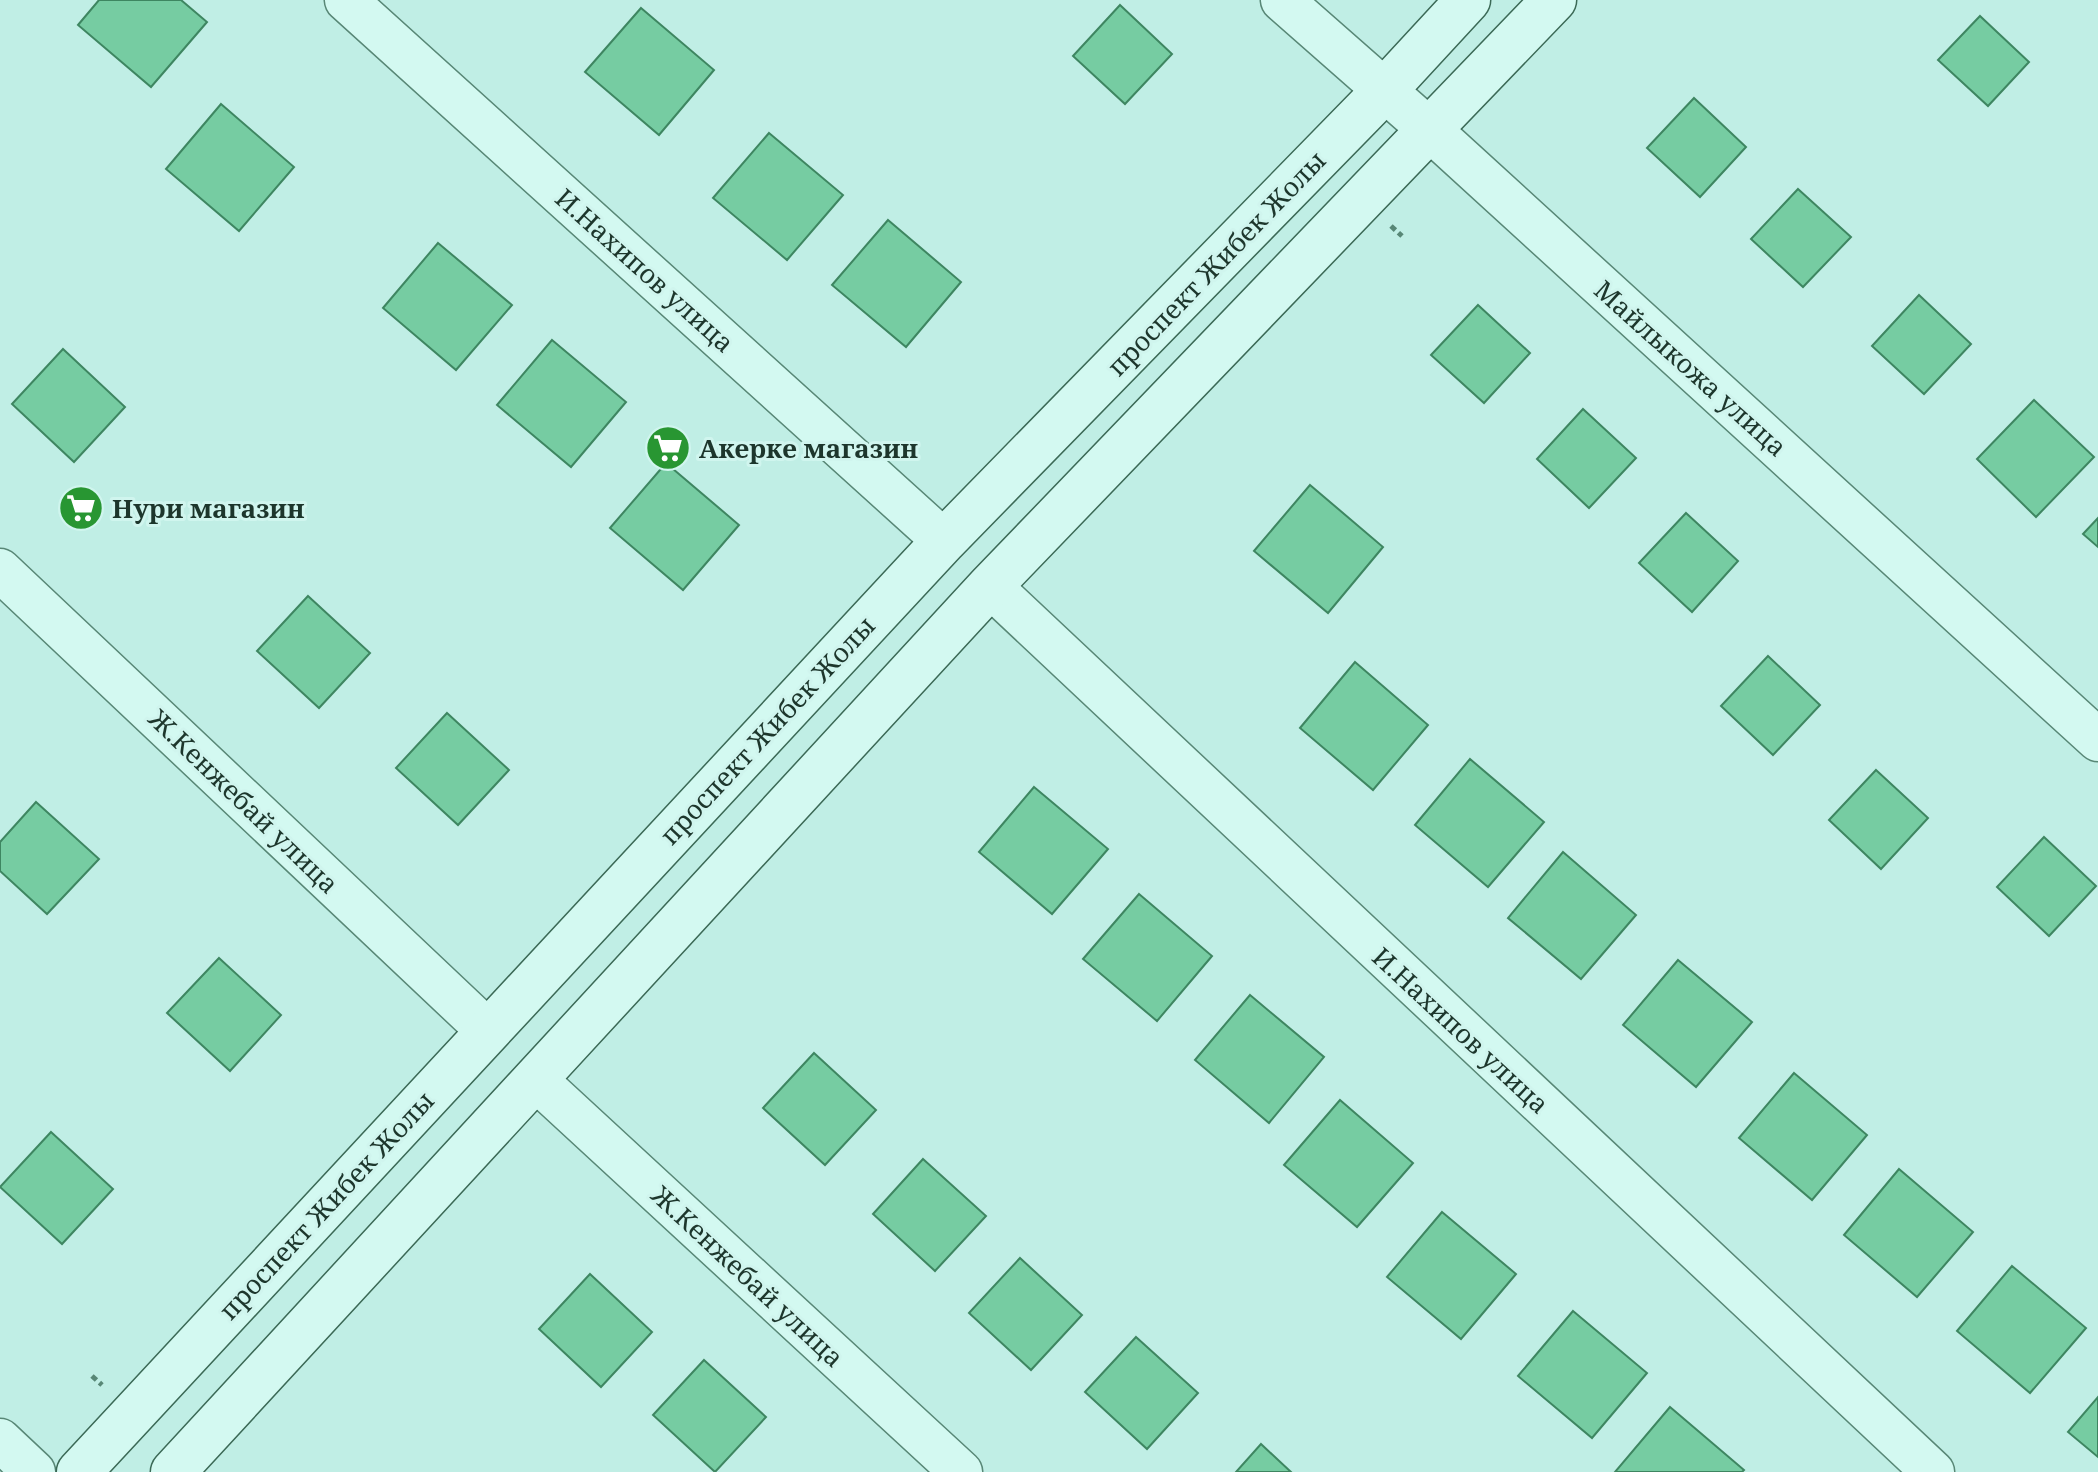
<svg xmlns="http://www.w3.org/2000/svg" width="2098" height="1472" viewBox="0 0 2098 1472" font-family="'Noto Serif',serif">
<rect width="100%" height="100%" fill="#c0eee5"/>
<g fill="#76cca2" stroke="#3e8661" stroke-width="2">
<path d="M 99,0 L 181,0 L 207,22 L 151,87 L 78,25 Z"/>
<path d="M 1120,5 L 1172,54 L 1125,104 L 1073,56 Z"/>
<path d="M 641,8 L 714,70 L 659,135 L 585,72 Z"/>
<path d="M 1980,16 L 2029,62 L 1988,106 L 1938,60 Z"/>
<path d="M 1694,98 L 1746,147 L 1700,197 L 1647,148 Z"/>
<path d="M 221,104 L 294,167 L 239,231 L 166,169 Z"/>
<path d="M 769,133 L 843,195 L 787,260 L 713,198 Z"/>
<path d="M 1798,189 L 1851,237 L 1803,287 L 1751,239 Z"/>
<path d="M 888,220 L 961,282 L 906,347 L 832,285 Z"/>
<path d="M 438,243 L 512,305 L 456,370 L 383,308 Z"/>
<path d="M 1919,295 L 1971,344 L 1924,394 L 1872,346 Z"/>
<path d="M 1478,305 L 1530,353 L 1484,403 L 1431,355 Z"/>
<path d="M 552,340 L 626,402 L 571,467 L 497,405 Z"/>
<path d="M 63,349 L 125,407 L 74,462 L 12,404 Z"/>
<path d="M 2034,400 L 2094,457 L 2036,517 L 1977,459 Z"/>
<path d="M 1583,409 L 1636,458 L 1589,508 L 1537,459 Z"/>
<path d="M 666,463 L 739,525 L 683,590 L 610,528 Z"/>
<path d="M 1310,485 L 1383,547 L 1328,613 L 1254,551 Z"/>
<path d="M 1686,513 L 1738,561 L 1692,612 L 1639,563 Z"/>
<path d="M 2098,518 L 2098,547 L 2083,534 Z"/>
<path d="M 308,596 L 370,653 L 319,708 L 257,651 Z"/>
<path d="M 1768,656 L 1820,705 L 1773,755 L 1721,706 Z"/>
<path d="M 1355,662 L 1428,725 L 1373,790 L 1300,728 Z"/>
<path d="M 447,713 L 509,770 L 458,825 L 396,768 Z"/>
<path d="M 1470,759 L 1544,822 L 1488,887 L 1415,825 Z"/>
<path d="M 1876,770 L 1928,818 L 1881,869 L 1829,820 Z"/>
<path d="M 1034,787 L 1108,849 L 1052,914 L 979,852 Z"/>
<path d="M 36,802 L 99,859 L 47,914 L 0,871 L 0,842 Z"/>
<path d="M 2044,837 L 2096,886 L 2049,936 L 1997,887 Z"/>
<path d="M 1563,852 L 1636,915 L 1581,979 L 1508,918 Z"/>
<path d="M 1139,894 L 1212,956 L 1157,1021 L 1083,959 Z"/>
<path d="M 219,958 L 281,1015 L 230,1071 L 167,1013 Z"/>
<path d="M 1678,960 L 1752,1022 L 1696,1087 L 1623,1025 Z"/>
<path d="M 1250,995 L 1324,1057 L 1269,1123 L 1195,1060 Z"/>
<path d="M 814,1053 L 876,1110 L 825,1165 L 763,1108 Z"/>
<path d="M 1794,1073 L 1867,1135 L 1812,1200 L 1739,1138 Z"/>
<path d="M 1340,1100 L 1413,1163 L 1357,1227 L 1284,1165 Z"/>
<path d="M 51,1132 L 113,1189 L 62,1244 L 0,1187 Z"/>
<path d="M 923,1159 L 986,1216 L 935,1271 L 873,1214 Z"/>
<path d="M 1899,1169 L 1973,1232 L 1917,1297 L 1844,1235 Z"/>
<path d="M 1442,1212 L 1516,1274 L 1461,1339 L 1387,1277 Z"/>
<path d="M 1020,1258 L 1082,1315 L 1031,1370 L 969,1313 Z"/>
<path d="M 2012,1266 L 2086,1328 L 2030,1393 L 1957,1331 Z"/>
<path d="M 590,1274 L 652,1332 L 601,1387 L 539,1329 Z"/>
<path d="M 1573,1311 L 1647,1373 L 1592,1438 L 1518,1376 Z"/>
<path d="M 1136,1337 L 1198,1393 L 1147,1449 L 1085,1392 Z"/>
<path d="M 704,1360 L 766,1417 L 715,1472 L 653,1415 Z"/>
<path d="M 2098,1397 L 2098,1457 L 2068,1432 Z"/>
<path d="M 1670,1407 L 1744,1470 L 1742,1472 L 1615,1472 Z"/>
<path d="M 1261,1444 L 1291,1472 L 1236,1472 Z"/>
</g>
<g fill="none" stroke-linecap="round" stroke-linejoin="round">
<g stroke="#588776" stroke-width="45">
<g id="street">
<path d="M 346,0 L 944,541"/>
<path d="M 1282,0 L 1440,139 L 2098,740"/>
<path d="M 0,570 L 488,1031"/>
<path d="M 990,586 L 1933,1472"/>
<path d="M 535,1079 L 961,1472"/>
<path d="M 0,1440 L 34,1472"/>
</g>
</g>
<g stroke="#3b6956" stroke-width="47">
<g id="secondary">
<path d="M 79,1472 L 944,541 L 1384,91 L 1468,0"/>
<path d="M 173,1472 L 990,586 L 1554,0"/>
</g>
</g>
<g stroke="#588776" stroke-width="5" stroke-dasharray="6 4" stroke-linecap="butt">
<path d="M 1391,226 L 1402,236"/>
<path d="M 92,1376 L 102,1385"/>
</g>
<use href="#street" stroke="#d3f9f1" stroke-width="42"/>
<use href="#secondary" stroke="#d3f9f1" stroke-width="44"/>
</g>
<defs>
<g id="supermarket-disc" transform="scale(2.3)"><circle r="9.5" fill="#289632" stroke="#d0f5ee"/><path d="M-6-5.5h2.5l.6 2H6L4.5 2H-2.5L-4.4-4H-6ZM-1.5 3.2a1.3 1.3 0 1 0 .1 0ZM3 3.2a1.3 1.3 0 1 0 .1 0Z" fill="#fff"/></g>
</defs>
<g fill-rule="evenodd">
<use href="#supermarket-disc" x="668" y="448"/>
<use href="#supermarket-disc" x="81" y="508"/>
</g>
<g text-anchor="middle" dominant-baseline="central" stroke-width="6" stroke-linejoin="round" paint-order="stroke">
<g font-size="26" fill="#1d362c" stroke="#d0f5ee">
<text transform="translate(1216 263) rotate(-46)">проспект Жибек Жолы</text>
<text transform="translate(645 270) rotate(42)">И.Нахипов улица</text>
<text transform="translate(1691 368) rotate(42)">Майлыкожа улица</text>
<text transform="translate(767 730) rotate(-47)">проспект Жибек Жолы</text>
<text transform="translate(244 801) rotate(44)">Ж.Кенжебай улица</text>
<text transform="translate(1461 1030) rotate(43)">И.Нахипов улица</text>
<text transform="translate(326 1205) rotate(-47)">проспект Жибек Жолы</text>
<text transform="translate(748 1276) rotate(43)">Ж.Кенжебай улица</text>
</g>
<g font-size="26" font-weight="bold" fill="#1d362c" stroke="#d0f5ee" text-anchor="start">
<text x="699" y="448">Акерке магазин</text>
<text x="112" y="508">Нури магазин</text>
</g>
</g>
</svg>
